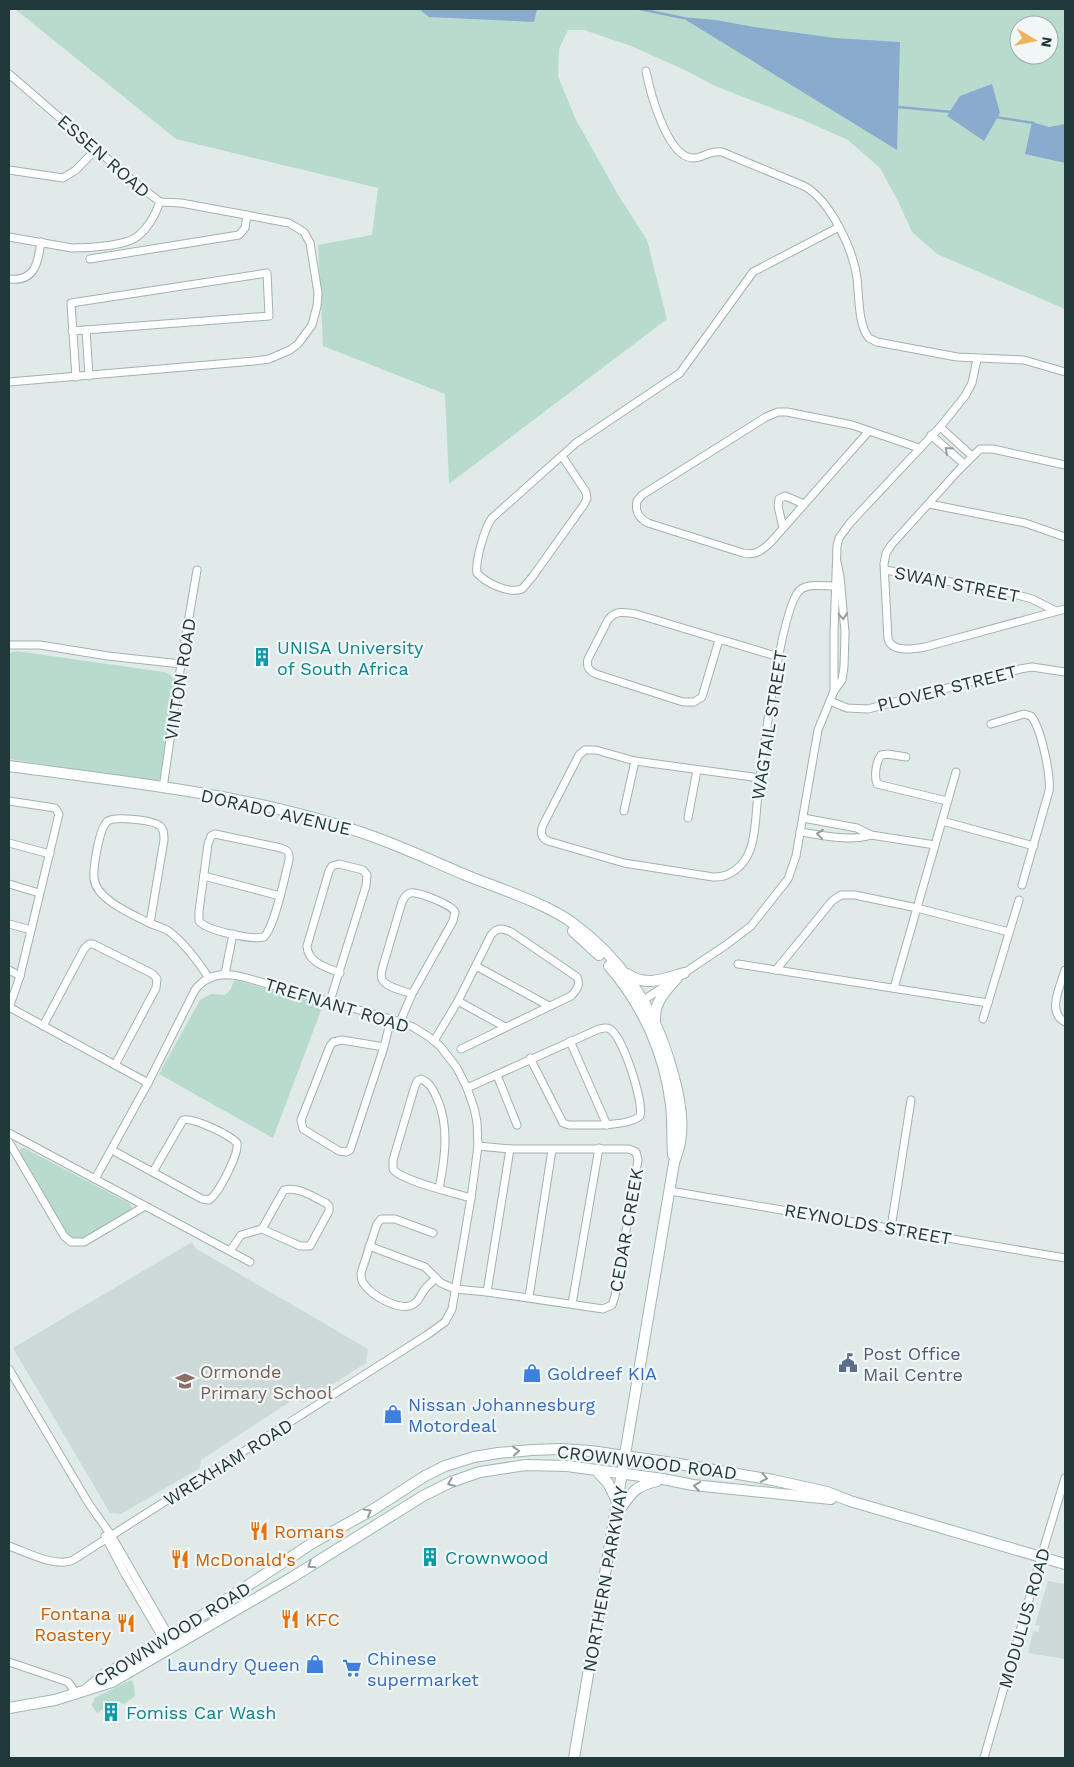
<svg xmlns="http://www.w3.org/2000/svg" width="1074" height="1767" viewBox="0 0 1074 1767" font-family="'Work Sans',sans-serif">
<rect width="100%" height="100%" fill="#e0eae9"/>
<g fill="#cedad9">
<path d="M 192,1242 L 195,1248 L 368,1349 L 366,1363 L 304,1403 L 294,1399 L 201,1460 L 200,1468 L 121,1514 L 110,1513 L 13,1348 Z"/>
<path d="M 1048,1581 L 1065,1584 L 1065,1659 L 1028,1653 L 1033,1631 L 1038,1632 L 1040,1626 L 1035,1625 Z"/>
</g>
<g fill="#b9dbce" fill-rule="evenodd">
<path d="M 15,9 L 1065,9 L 1065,309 L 937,254 L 912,232 L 898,201 L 880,168 L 848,140 L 803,120 L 715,86 L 687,71 L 631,46 L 584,30 L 568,30 L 559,49 L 558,76 L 575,118 L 617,193 L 647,240 L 667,319 L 449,484 L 445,394 L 323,346 L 318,245 L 372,235 L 378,188 L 176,139 ZM 1019,25 L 1049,25 L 1049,55 L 1019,55 Z"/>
<path d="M 16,651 L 164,672 L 169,674 L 175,680 L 162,776 L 159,780 L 147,781 L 9,759 L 9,653 Z"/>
<path d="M 236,980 L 323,1005 L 273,1138 L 159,1074 L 200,1000 L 211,994 L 225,995 C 230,991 232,988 233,982 Z"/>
<path d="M 21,1148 L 24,1148 L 129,1203 L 132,1207 L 132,1211 L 87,1238 L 79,1240 L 68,1235 L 22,1156 L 20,1150 Z"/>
<path d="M 131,1680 L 134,1685 L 135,1696 L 124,1704 L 118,1701 L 109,1705 L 97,1713 L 91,1704 L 94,1702 L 94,1698 Z"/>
</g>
<g fill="#89abce">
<path d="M 419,9 L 537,9 L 534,22 L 429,17 Z"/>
<path d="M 681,17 L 716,20 L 754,27 L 835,38 L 900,42 L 897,150 Z"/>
<path d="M 992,84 L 1000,113 L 984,141 L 947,116 L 960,96 Z"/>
<path d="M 1032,122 L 1049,127 L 1065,124 L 1065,163 L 1025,154 Z"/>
</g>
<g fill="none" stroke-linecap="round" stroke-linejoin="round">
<g stroke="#89abce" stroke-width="2.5">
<path d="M 640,9 L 683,18"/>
<path d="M 898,107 L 952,112"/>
<path d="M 995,117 L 1034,123"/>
</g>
<g stroke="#a3b1b1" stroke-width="9">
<g id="street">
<path d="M 646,71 C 650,92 667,156 692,158 C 702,159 709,150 722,152 L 804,186 C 830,200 853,249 857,278 C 859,294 858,326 869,338 L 877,342 L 957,357 L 1024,360 L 1065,372"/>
<path d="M 9,74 L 132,180 L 160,202"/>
<path d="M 9,170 L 63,178 L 76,170 L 96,149"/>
<path d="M 9,237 L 72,248 C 88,248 126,246 138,236 C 148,228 156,213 160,202"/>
<path d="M 90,259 L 239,235 L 245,228 L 247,215"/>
<path d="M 9,279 C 35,282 38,263 41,242"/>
<path d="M 86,330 L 89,376"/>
<path d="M 72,331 L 269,316 L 267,273 L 71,303 L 76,377"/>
<path d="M 9,382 L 254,361 L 269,359 L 290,350 L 298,344 L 312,325 L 317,306 L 318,293 L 310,243 L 304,232 L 289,223 L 278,221 L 181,203 L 160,202"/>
<path d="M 940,427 L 972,456"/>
<path d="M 869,431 L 770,543 C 761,551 755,556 743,553 L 648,523 C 638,518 635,511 637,501 L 642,495 L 766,417 L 778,412 L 787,412 L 852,425 L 919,448"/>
<path d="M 931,435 L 964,464"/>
<path d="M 562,456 L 586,492 L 587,499 L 583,506 L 533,576 L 522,589 C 508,594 486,583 477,573 C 475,561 485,527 492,518 L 576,443 L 680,373 L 753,272 L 839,227"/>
<path d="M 1065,465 L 993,449 L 980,449 L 958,471 L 892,544 L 886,553 L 884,564 L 888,639 C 892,653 914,649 925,647 L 1065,609"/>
<path d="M 929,504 L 1025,523 L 1065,537"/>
<path d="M 783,528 L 778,506 L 779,499 L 785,496 L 804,504"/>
<path d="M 885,570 L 1006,592 L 1032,599 L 1056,611"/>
<path d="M 719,640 L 702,697 L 694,702 L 683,702 L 596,674 C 589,671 586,667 588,659 L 608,620 C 615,610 625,612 636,614 L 779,657"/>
<path d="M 9,645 L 40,645 L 108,656 L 181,664"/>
<path d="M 834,691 L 834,633 L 837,546 L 839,538 L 850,523 L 940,427 L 965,396 L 972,383 L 977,359"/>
<path d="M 830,701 L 847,708 L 868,709 L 1020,669 L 1032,667 L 1065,672"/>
<path d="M 991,724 L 1024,714 L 1031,716 C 1041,728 1051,775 1049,791 L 1022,885"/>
<path d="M 906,757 L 888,754 L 881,755 C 876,762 874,776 877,784 L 947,801"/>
<path d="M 760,778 L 635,761 L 596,750 L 585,750 L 579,755 L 543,825 C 540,832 541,838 548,841 L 624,863 L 713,877 C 730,878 744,866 750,850 C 756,835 756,810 758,794 C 762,762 781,606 800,590 C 810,582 828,587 841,586"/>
<path d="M 163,788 L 181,664 L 197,570"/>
<path d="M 9,801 L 55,808 L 59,814 L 20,976 L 9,1008"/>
<path d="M 624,811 L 635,761"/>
<path d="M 688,818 L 697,770"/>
<path d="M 803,818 L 857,828 L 871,835 L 935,845"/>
<path d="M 942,821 L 1034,846"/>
<path d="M 800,832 C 823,835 849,842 871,835"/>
<path d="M 215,834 L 281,848 C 288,850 290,853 289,860 C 285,876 275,926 264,937 C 252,940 207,931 199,921 L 199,911 L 208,844 L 211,836 Z"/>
<path d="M 9,843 L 50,854"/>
<path d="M 204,876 L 280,896"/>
<path d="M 9,884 L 39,893"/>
<path d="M 150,923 L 164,840 C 164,835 164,829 160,826 C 153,820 115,816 108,821 C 99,827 93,868 94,879 C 97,900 132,914 149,923 C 156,926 163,927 170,932 C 184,943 199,963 209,978"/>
<path d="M 9,924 L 31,930"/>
<path d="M 738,964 L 988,1003"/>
<path d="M 476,966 L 549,1006"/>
<path d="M 9,970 L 20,976"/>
<path d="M 776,970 L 832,901 L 841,895 L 855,895 L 917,908 L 1009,932"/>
<path d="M 1065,970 C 1061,985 1046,1012 1065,1022"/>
<path d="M 225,974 L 233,934"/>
<path d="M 681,975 L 726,945 L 751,926 L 788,879 L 796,856 L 818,730 L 834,691 L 842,680 L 844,667 L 845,632 L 840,577 L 837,562"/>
<path d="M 894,988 L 956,772"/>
<path d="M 330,1001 L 366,886 L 367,875 L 363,870 L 339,864 L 332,866 L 329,871 L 307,946 C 308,963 326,967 340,973"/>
<path d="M 458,1001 L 505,1027"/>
<path d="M 639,1003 L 668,984"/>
<path d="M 9,1007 L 148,1083"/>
<path d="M 983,1019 L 1019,900"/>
<path d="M 400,1022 L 412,994 L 453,921 L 455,912 C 452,905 418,891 410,893 C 406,894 404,898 402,902 L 383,966 C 382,970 380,975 382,979 C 385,987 404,991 412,994"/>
<path d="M 43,1026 L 84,949 L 89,944 L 93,944 L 153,974 L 157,979 L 156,988 L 115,1065"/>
<path d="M 434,1041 L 458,1001 L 491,935 C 497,927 503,928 511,932 L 577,977 C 581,985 576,991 571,996 L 461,1049"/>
<path d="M 570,1041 L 607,1125"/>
<path d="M 384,1047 L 342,1040 L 333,1042 L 330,1046 L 301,1120 L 303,1129 L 339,1151 L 346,1152 L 350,1150 L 384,1047 L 391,1019"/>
<path d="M 497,1075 L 517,1125"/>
<path d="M 467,1088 L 599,1029 C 603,1028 606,1027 610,1029 C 623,1037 644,1102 640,1116 C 628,1127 586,1125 569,1125 L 563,1123 L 530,1058"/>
<path d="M 9,1133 L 250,1262"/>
<path d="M 9,1142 L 64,1236 L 71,1242 L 84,1242 L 145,1206"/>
<path d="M 112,1150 L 202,1199 L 209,1200 C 219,1193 239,1154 237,1143 C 230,1135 193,1117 183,1120 L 153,1172"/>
<path d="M 439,1189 C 445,1158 450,1125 436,1096 C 432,1088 429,1082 421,1079 L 417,1081 L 414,1089 L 393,1160 L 393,1169 C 401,1181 455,1193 471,1198"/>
<path d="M 670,1191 L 1065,1258"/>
<path d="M 891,1228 L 911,1100"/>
<path d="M 433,1233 L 395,1219 L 381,1219 L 377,1224 L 361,1273 C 361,1277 361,1281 364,1284 C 372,1296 399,1311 412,1305 C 420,1301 420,1295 425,1289 C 428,1285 432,1282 436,1278"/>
<path d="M 369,1246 L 425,1267 L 441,1283 L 455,1289 L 487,1292 L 603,1309 L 612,1305 L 615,1296 L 638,1160 L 636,1152 L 629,1149 L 510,1149 L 478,1146"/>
<path d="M 230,1251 L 241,1235 L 262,1229 L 300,1246 L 310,1246 L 329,1211 L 329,1206 L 326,1203 C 313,1197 298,1186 284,1190 L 262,1229"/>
<path d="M 487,1292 L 510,1149"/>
<path d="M 529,1297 L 552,1150"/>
<path d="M 572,1304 L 599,1148"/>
<path d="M 9,1369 L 89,1504 L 111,1535 L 175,1646"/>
<path d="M 105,1536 L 125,1574 L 166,1644"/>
<path d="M 9,1546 C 26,1552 56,1568 73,1560 L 427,1335 L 445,1322 L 452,1309 L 471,1198 L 478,1146 L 477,1122 L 474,1108 L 467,1088 L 457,1068 L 440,1046 L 429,1037 L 413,1027 L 391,1019 L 243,977 C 224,972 207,974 195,990 L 148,1083 L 95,1179"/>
<path d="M 9,1662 L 68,1682 L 76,1693"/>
<path d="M 984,1758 L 1041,1557 L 1065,1478"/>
</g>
</g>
<g stroke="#9fb6b5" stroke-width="12">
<g id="secondary">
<path d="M 9,766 C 119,781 231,792 338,825 C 383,838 425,858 468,876 C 500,889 548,904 574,924 C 619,957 652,1005 668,1057 C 676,1083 685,1115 680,1142 C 679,1149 676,1156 674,1163 L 574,1758"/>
<path d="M 573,931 L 599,955"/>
<path d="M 609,966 C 643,1005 665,1054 671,1105 C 673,1122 672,1139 673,1155"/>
<path d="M 627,974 C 646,987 663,979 684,973"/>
<path d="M 655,1020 C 654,1002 666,990 677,978"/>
<path d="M 596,1470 L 608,1483 L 618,1503"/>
<path d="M 618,1512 C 631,1494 634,1486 657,1481"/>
<path d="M 87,1689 L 103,1675 L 130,1661 L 180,1630 L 314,1542 L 374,1509 L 425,1476 L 445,1466 L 474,1457 L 498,1453 L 532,1450 L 560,1449 L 591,1451 L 679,1464 L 773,1480 L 827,1492 L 850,1501 L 1065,1564"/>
<path d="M 9,1708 L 55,1700 L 112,1682 L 291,1578 L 423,1496 L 451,1482 L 480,1472 L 526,1465 L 567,1466 L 663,1479 L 693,1485 L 831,1499"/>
</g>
</g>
<use href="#street" stroke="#fff" stroke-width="7"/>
<use href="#secondary" stroke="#fff" stroke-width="10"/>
</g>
<defs><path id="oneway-chevron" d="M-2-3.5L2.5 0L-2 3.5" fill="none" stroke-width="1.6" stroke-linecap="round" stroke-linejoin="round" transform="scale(1.25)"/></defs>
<g stroke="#909c9c">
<use href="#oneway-chevron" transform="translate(948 450) rotate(-138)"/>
<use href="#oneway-chevron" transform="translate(843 616) rotate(85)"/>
<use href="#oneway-chevron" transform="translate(820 834) rotate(-173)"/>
<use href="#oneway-chevron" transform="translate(516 1451) rotate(-5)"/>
<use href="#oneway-chevron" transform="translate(764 1478) rotate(11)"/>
<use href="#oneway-chevron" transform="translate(451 1483) rotate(157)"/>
<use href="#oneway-chevron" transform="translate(697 1486) rotate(-172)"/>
<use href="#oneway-chevron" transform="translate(368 1512) rotate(-30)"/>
<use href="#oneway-chevron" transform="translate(311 1565) rotate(147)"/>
</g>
<defs>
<g id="building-bare" transform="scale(1.5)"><path d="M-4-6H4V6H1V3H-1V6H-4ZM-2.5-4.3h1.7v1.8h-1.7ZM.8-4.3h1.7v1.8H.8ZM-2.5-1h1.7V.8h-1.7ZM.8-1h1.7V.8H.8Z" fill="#0f9aa8" stroke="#f0f7f6" stroke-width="2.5" paint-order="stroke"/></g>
<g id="civic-bare" transform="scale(1.5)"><path d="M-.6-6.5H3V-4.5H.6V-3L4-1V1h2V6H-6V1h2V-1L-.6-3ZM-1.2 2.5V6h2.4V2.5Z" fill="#5c6f8a" stroke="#f0f7f6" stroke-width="2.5" paint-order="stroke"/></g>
<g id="shop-bare" transform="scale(1.5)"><path d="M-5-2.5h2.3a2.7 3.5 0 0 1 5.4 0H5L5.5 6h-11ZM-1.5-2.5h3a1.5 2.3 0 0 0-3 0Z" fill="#3f7fe0" stroke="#f0f7f6" stroke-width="2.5" paint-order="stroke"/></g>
<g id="school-bare" transform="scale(1.5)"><path d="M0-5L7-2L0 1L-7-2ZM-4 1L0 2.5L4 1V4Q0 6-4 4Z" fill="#8d6e63" stroke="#f0f7f6" stroke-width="2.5" paint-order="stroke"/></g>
<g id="restaurant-bare" transform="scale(1.5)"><path d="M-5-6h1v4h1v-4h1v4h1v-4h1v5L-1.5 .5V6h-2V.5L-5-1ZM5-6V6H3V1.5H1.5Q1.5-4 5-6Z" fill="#e8710a" stroke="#f0f7f6" stroke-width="2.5" paint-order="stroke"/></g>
<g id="supermarket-bare" transform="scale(1.5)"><path d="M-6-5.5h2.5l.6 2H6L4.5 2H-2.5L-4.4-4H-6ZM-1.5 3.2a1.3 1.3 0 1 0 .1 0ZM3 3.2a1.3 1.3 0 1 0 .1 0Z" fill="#3f7fe0" stroke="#f0f7f6" stroke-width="2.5" paint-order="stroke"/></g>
</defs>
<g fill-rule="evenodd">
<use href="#building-bare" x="262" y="657"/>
<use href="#civic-bare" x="848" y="1363"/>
<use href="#shop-bare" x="532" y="1373"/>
<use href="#school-bare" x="185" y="1381"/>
<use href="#shop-bare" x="393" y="1414"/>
<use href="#restaurant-bare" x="259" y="1531"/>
<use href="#building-bare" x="430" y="1557"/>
<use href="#restaurant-bare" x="180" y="1559"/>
<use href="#restaurant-bare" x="290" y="1619"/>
<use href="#restaurant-bare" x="126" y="1623"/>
<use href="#shop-bare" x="315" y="1664"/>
<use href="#supermarket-bare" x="352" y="1668"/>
<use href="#building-bare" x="111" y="1712"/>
</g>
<g text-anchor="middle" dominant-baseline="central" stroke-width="4.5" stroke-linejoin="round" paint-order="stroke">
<g font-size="18" fill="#21383a" stroke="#f0f7f6">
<text transform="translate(104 156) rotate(41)">ESSEN ROAD</text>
<text transform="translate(957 584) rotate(11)">SWAN STREET</text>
<text transform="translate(180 679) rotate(-81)">VINTON ROAD</text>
<text transform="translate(947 688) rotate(-14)">PLOVER STREET</text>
<text transform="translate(769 725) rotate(-81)">WAGTAIL STREET</text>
<text transform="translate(276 812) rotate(13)">DORADO AVENUE</text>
<text transform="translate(337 1005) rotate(17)">TREFNANT ROAD</text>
<text transform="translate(868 1224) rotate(10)">REYNOLDS STREET</text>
<text transform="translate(626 1230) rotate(-80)">CEDAR CREEK</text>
<text transform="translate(228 1462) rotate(-32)">WREXHAM ROAD</text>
<text transform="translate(647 1462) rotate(7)">CROWNWOOD ROAD</text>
<text transform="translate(605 1579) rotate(-80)">NORTHERN PARKWAY</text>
<text transform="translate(1024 1618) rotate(-74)">MODULUS ROAD</text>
<text transform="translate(172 1634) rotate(-32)">CROWNWOOD ROAD</text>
</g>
<g font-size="18" fill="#0d838f" stroke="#f0f7f6" text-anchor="start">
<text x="277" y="647">UNISA University<tspan x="277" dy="21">of South Africa</tspan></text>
<text x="445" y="1557">Crownwood</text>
<text x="126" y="1712">Fomiss Car Wash</text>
</g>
<g font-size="18" fill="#4e5e75" stroke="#f0f7f6" text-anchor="start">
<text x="863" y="1353">Post Office<tspan x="863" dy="21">Mail Centre</tspan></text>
</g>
<g font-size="18" fill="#785e54" stroke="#f0f7f6" text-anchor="start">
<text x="200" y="1371">Ormonde<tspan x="200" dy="21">Primary School</tspan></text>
</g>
<g font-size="18" fill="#366cbe" stroke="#f0f7f6" text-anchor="start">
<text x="547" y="1373">Goldreef KIA</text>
<text x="408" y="1404">Nissan Johannesburg<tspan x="408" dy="21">Motordeal</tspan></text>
<text x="367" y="1658">Chinese<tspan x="367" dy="21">supermarket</tspan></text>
<text x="300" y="1664" text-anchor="end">Laundry Queen</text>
</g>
<g font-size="18" fill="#c56008" stroke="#f0f7f6" text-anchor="start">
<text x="274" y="1531">Romans</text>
<text x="195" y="1559">McDonald's</text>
<text x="111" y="1613" text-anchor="end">Fontana<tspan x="111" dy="21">Roastery</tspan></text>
<text x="305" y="1619">KFC</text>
</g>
</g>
<rect width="1074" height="1767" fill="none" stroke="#21383a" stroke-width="20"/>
<g transform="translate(1034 40) rotate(99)"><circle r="24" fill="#f0f7f6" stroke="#9dabab"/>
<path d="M0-4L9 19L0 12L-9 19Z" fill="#eeb35b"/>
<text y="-8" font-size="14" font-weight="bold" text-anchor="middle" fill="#21383a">N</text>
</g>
</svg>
